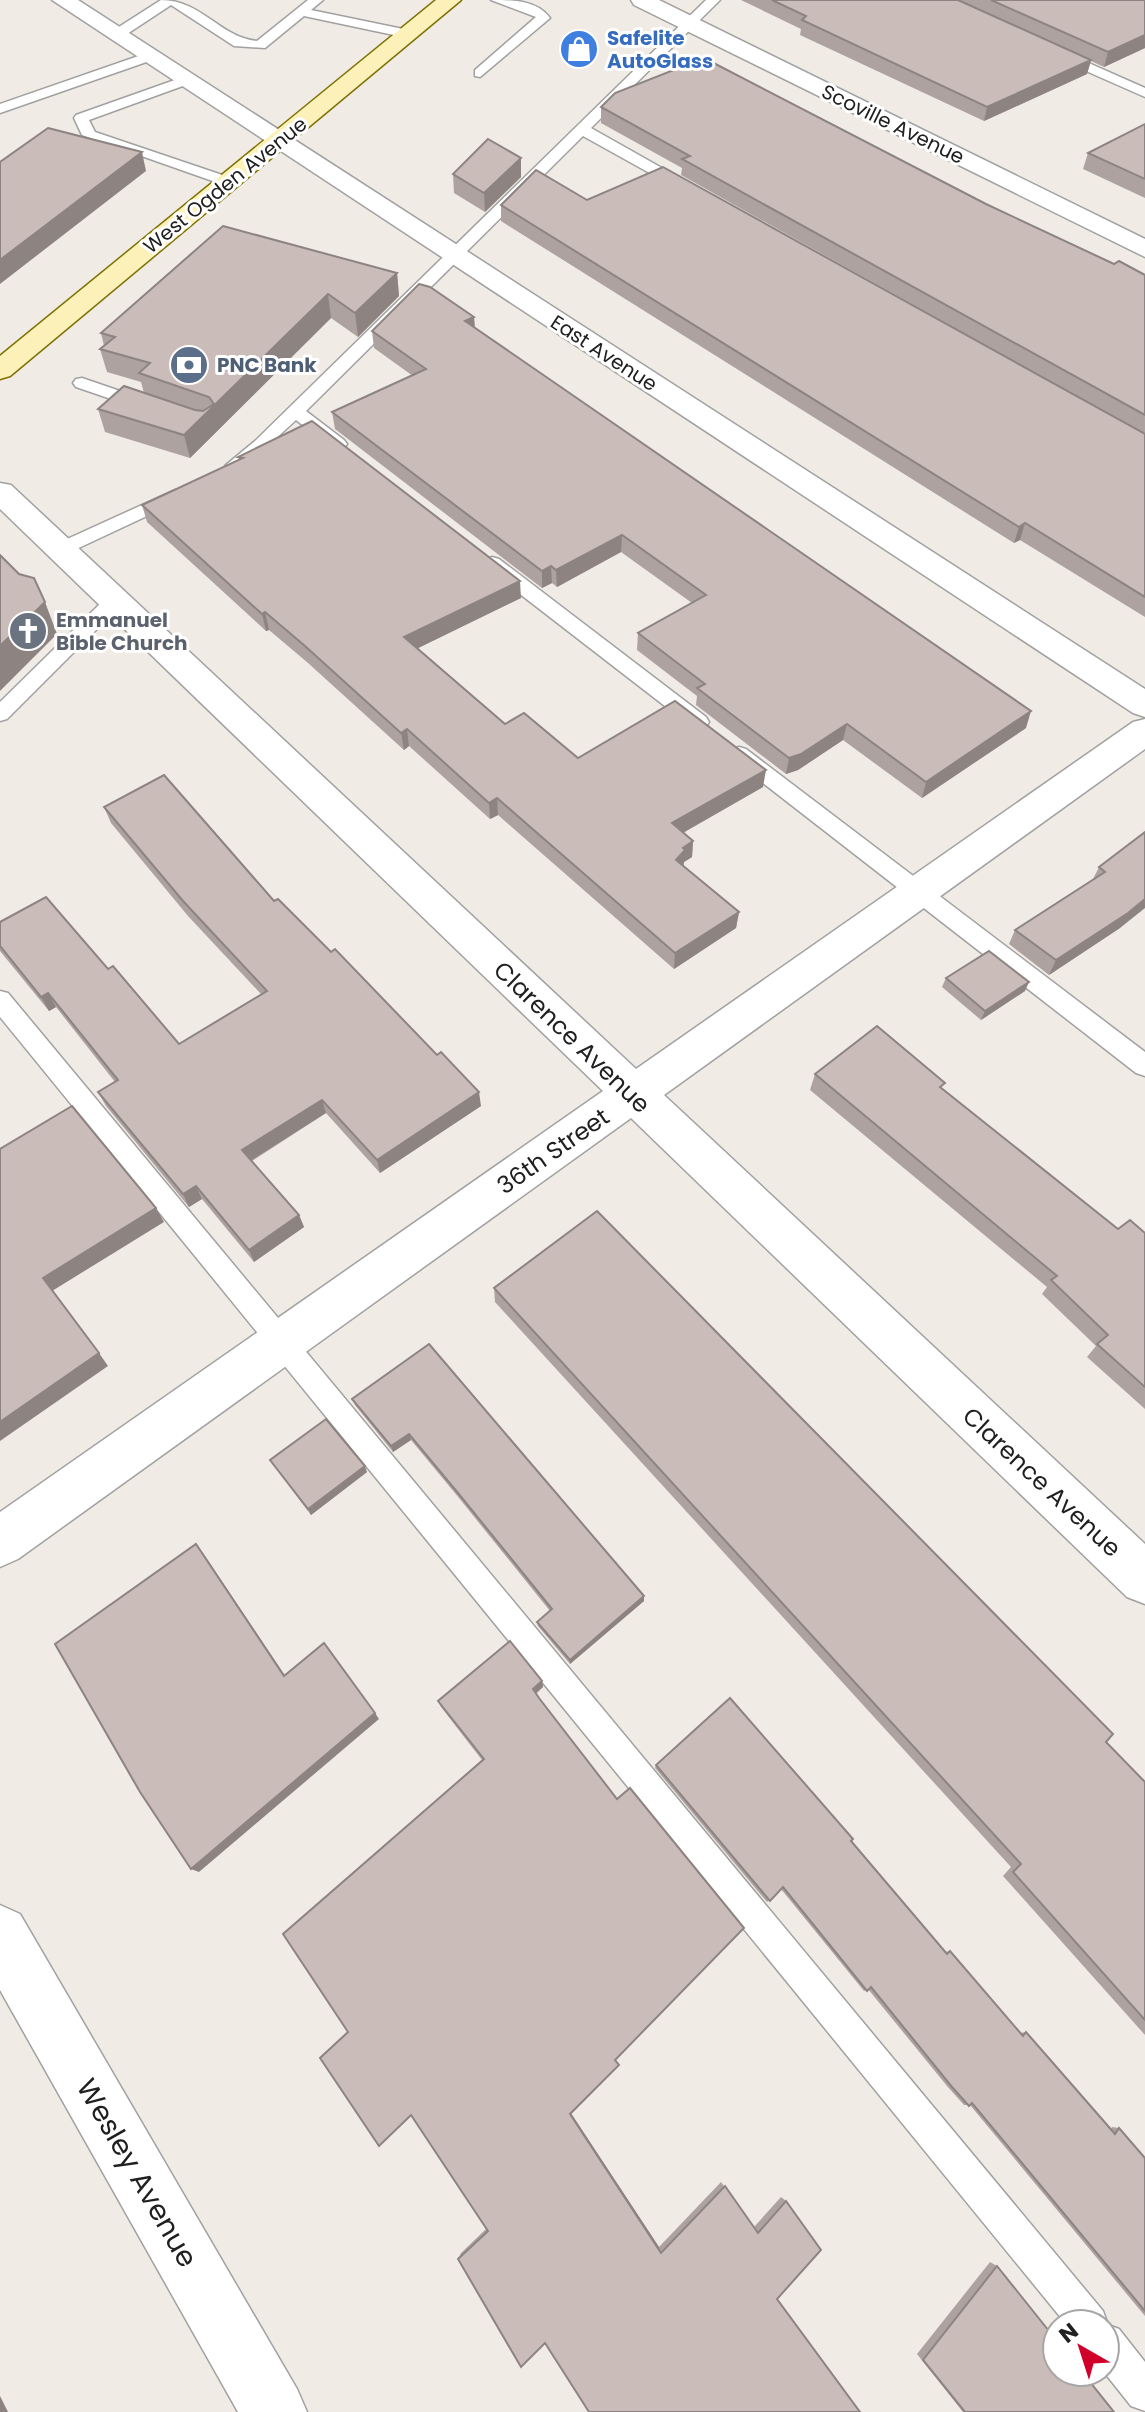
<svg xmlns="http://www.w3.org/2000/svg" width="1145" height="2412" viewBox="0 0 1145 2412" font-family="Poppins,sans-serif">
<rect width="100%" height="100%" fill="#f1ebe6"/>
<g fill="none" stroke-linecap="round" stroke-linejoin="round">
<g stroke="#a1a1a1" stroke-width="3">
<g id="lane">
<path d="M 161,0 C 202,0 219,37 257,41 L 308,0 L 323,0 L 311,10 L 408,30 L 415,34 L 408,38 L 304,16 L 265,48 L 234,46 L 171,5 L 121,38 L 111,38 L 111,32 Z"/>
<path d="M 491,0 C 512,0 537,0 550,18 L 480,77 L 475,76 L 475,70 L 536,17 Z"/>
<path d="M 706,0 L 720,0 L 591,128 L 692,185 L 692,191 L 682,191 L 583,136 L 306,411 L 344,440 L 347,444 L 344,448 L 332,448 L 296,420 L 238,473 L 226,473 L 223,469 L 226,465 L 255,441 Z"/>
<path d="M 1057,49 L 1145,88 L 1145,97 L 1052,56 L 1050,53 Z"/>
<path d="M 150,52 L 157,56 L 155,59 L 0,113 L 0,104 Z"/>
<path d="M 186,76 L 191,77 L 191,83 L 89,120 L 95,132 L 234,179 L 234,185 L 224,185 L 82,135 L 74,118 L 76,115 Z"/>
<path d="M 82,378 L 152,402 L 155,406 L 146,411 L 76,387 L 73,383 L 76,379 Z"/>
<path d="M 175,490 L 181,492 L 184,496 L 181,500 L 68,553 L 54,553 L 52,549 L 54,545 Z"/>
<path d="M 492,557 L 499,559 L 706,717 L 709,722 L 706,727 L 692,727 L 485,567 L 482,563 Z"/>
<path d="M 115,594 L 122,596 L 125,600 L 122,604 L 7,719 L 0,721 L 0,702 L 108,596 Z"/>
<path d="M 739,747 L 746,749 L 1145,1052 L 1145,1076 L 1136,1073 L 732,759 L 728,754 L 732,749 Z"/>
<path d="M 0,991 L 8,993 L 1103,2311 L 1108,2325 L 1119,2329 L 1145,2362 L 1145,2411 L 1131,2406 L 1104,2372 L 1105,2324 L 1066,2324 L 0,1017 Z"/>
</g>
</g>
<g stroke="#a1a1a1" stroke-width="3">
<g id="street">
<path d="M 52,0 L 78,0 L 1145,689 L 1145,717 L 1133,713 Z"/>
<path d="M 631,0 L 659,0 L 1145,239 L 1145,257 L 634,5 Z"/>
<path d="M 0,483 L 11,485 L 636,1069 L 1133,722 L 1145,719 L 1145,749 L 664,1095 L 1145,1544 L 1145,1604 L 1127,1597 L 631,1118 L 18,1559 L 0,1567 L 0,1512 L 603,1091 L 0,509 Z"/>
<path d="M 0,1905 L 20,1914 L 297,2389 L 307,2412 L 238,2412 L 0,1990 Z"/>
</g>
</g>
<g stroke="#7d7100" stroke-width="3">
<path id="secondary" d="M 436,0 L 461,0 L 10,376 L 0,379 L 0,356 Z"/>
</g>
<use href="#lane" fill="#fff" fill-rule="evenodd"/>
<use href="#street" fill="#fff" fill-rule="evenodd"/>
<use href="#secondary" fill="#fcf1b8" fill-rule="evenodd"/>
</g>
<g fill="#ada29f">
<path d="M 741,0 L 1145,0 L 1145,48 L 1104,67 L 1091,61 L 1087,74 L 984,121 L 800,35 L 801,29 Z"/>
<path d="M 601,107 L 986,204 L 1114,264 L 1145,275 L 1145,617 L 1020,540 L 1014,543 L 501,221 L 501,205 L 587,200 L 1021,365 L 681,175 L 682,168 L 601,123 Z"/>
<path d="M 1145,124 L 1145,198 L 1083,169 L 1088,153 Z"/>
<path d="M 521,158 L 521,177 L 485,212 L 454,193 L 453,174 Z"/>
<path d="M 397,273 L 399,296 L 358,337 L 331,318 L 190,458 L 105,432 L 98,409 L 144,393 L 141,382 L 107,372 L 100,349 L 104,346 L 101,333 Z"/>
<path d="M 474,317 L 475,329 L 1026,728 L 922,798 L 843,740 L 798,770 L 786,774 L 696,705 L 697,696 L 637,650 L 638,633 L 692,603 L 621,552 L 557,587 L 552,583 L 542,588 L 335,429 L 332,412 L 413,376 L 374,348 L 372,331 Z"/>
<path d="M 238,457 L 521,598 L 418,648 L 505,724 L 578,758 L 763,787 L 683,833 L 693,841 L 692,857 L 684,862 L 684,866 L 739,912 L 736,928 L 674,969 L 498,815 L 490,819 L 409,746 L 404,750 L 308,663 L 269,630 L 266,631 L 147,522 L 142,505 L 239,460 Z"/>
<path d="M 104,807 L 274,901 L 481,1106 L 380,1173 L 326,1113 L 252,1161 L 299,1215 L 304,1227 L 254,1262 L 202,1199 L 189,1207 L 106,1106 L 98,1092 L 115,1082 L 56,1007 L 49,1011 L 0,951 L 0,922 L 108,969 L 179,1044 L 261,994 L 188,916 L 111,823 Z"/>
<path d="M 1145,832 L 1120,928 L 1049,975 L 1009,944 L 1015,930 L 1093,879 L 1099,867 Z"/>
<path d="M 946,978 L 1025,991 L 981,1020 L 942,987 Z"/>
<path d="M 815,1074 L 943,1089 L 1118,1229 L 1145,1233 L 1145,1409 L 1087,1357 L 1096,1346 L 1042,1294 L 1047,1287 L 810,1090 Z"/>
<path d="M 494,1288 L 1106,1742 L 1145,1782 L 1145,2035 L 1003,1876 L 1011,1867 L 495,1302 Z"/>
<path d="M 429,1344 L 644,1596 L 644,1601 L 570,1664 L 538,1626 L 537,1622 L 550,1611 L 459,1498 L 411,1440 L 393,1452 L 355,1405 L 352,1399 Z"/>
<path d="M 270,1460 L 367,1472 L 311,1515 Z"/>
<path d="M 542,1681 L 543,1687 L 536,1694 L 615,2060 L 571,2113 L 659,2247 L 721,2182 L 754,2227 L 781,2197 L 786,2201 L 821,2250 L 545,2343 L 458,2259 L 461,2253 L 486,2229 L 411,2116 L 383,2143 L 348,2032 L 482,1760 L 441,1707 L 438,1701 Z"/>
<path d="M 656,1765 L 851,1841 L 945,1952 L 950,1951 L 1020,2033 L 1026,2032 L 1111,2129 L 1112,2127 L 1119,2128 L 1145,2158 L 1145,2316 L 970,2105 L 964,2105 L 947,2086 L 868,1989 L 864,1991 L 781,1889 L 767,1902 L 655,1768 Z"/>
<path d="M 990,2262 L 997,2266 L 1114,2412 L 963,2412 L 917,2354 Z"/>
</g>
<g fill="#8d8482">
<path d="M 1145,35 L 1145,48 L 1104,67 L 1108,52 Z"/>
<path d="M 1091,60 L 1087,74 L 984,121 L 987,107 Z"/>
<path d="M 142,152 L 146,171 L 0,284 L 0,260 Z"/>
<path d="M 521,158 L 521,177 L 485,212 L 484,193 Z"/>
<path d="M 397,273 L 399,296 L 358,337 L 355,313 Z"/>
<path d="M 328,294 L 331,318 L 190,458 L 184,435 Z"/>
<path d="M 474,317 L 475,334 L 465,321 Z"/>
<path d="M 1025,523 L 1020,540 L 1014,543 L 1019,527 Z"/>
<path d="M 622,535 L 621,552 L 557,587 L 556,570 Z"/>
<path d="M 551,566 L 552,583 L 542,588 L 542,571 Z"/>
<path d="M 520,581 L 521,598 L 406,654 L 404,637 Z"/>
<path d="M 45,602 L 57,634 L 0,691 L 0,646 Z"/>
<path d="M 265,612 L 269,630 L 266,631 L 262,614 Z"/>
<path d="M 1031,711 L 1026,728 L 922,798 L 926,782 Z"/>
<path d="M 847,724 L 843,740 L 798,770 L 786,774 L 789,758 Z"/>
<path d="M 407,729 L 409,746 L 404,750 L 401,733 Z"/>
<path d="M 766,770 L 763,787 L 670,840 L 672,823 Z"/>
<path d="M 497,798 L 498,815 L 490,819 L 489,803 Z"/>
<path d="M 693,841 L 692,857 L 684,862 L 683,866 L 676,860 L 683,848 Z"/>
<path d="M 1145,899 L 1145,908 L 1120,928 L 1049,975 L 1056,960 Z"/>
<path d="M 739,912 L 736,928 L 674,969 L 675,953 Z"/>
<path d="M 1029,982 L 1025,991 L 981,1020 L 985,1011 Z"/>
<path d="M 48,993 L 56,1007 L 49,1011 L 41,997 Z"/>
<path d="M 479,1092 L 481,1106 L 380,1173 L 377,1160 Z"/>
<path d="M 322,1100 L 326,1113 L 247,1163 L 242,1150 Z"/>
<path d="M 196,1186 L 202,1199 L 189,1207 L 183,1194 Z"/>
<path d="M 156,1208 L 164,1222 L 52,1291 L 43,1278 Z"/>
<path d="M 299,1215 L 304,1227 L 254,1262 L 249,1250 Z"/>
<path d="M 99,1353 L 108,1366 L 0,1441 L 0,1422 Z"/>
<path d="M 409,1434 L 411,1440 L 393,1452 L 391,1446 Z"/>
<path d="M 365,1466 L 367,1472 L 311,1515 L 308,1509 Z"/>
<path d="M 196,1544 L 203,1553 L 290,1683 L 284,1676 Z"/>
<path d="M 644,1596 L 644,1601 L 570,1664 L 570,1660 Z"/>
<path d="M 542,1681 L 543,1687 L 533,1695 L 533,1689 Z"/>
<path d="M 375,1713 L 379,1719 L 199,1872 L 191,1869 Z"/>
<path d="M 570,2112 L 659,2247 L 661,2253 L 570,2114 Z"/>
<path d="M 0,2396 L 8,2412 L 0,2412 Z"/>
</g>
<g fill="#c9bcb9" stroke="#8d8482" stroke-width="2">
<path d="M 772,0 L 958,0 L 1091,60 L 987,107 L 802,20 L 806,16 Z"/>
<path d="M 991,0 L 1145,0 L 1145,35 L 1108,52 Z"/>
<path d="M 704,58 L 986,204 L 1114,264 L 1119,261 L 1145,275 L 1145,415 L 682,159 L 690,156 L 601,107 L 615,93 Z"/>
<path d="M 1145,124 L 1145,179 L 1088,153 Z"/>
<path d="M 48,128 L 142,152 L 0,260 L 0,162 Z"/>
<path d="M 488,139 L 521,158 L 484,193 L 453,174 Z"/>
<path d="M 663,167 L 1145,434 L 1145,597 L 1025,523 L 1019,527 L 501,205 L 536,170 L 587,200 Z"/>
<path d="M 223,226 L 397,273 L 355,313 L 328,294 L 184,435 L 98,409 L 124,386 L 195,410 L 203,411 L 214,404 L 209,397 L 139,373 L 150,363 L 100,349 L 115,337 L 101,333 Z"/>
<path d="M 419,284 L 430,287 L 474,317 L 465,321 L 1031,711 L 926,782 L 847,724 L 801,754 L 789,758 L 697,688 L 705,684 L 638,633 L 706,595 L 622,535 L 556,570 L 551,566 L 542,571 L 332,412 L 426,369 L 372,331 Z"/>
<path d="M 312,421 L 520,581 L 404,637 L 505,724 L 524,713 L 578,758 L 675,701 L 766,770 L 672,823 L 693,841 L 683,848 L 685,850 L 676,860 L 739,912 L 675,953 L 497,798 L 489,803 L 407,729 L 401,733 L 305,646 L 265,612 L 262,614 L 142,505 L 243,458 L 238,457 Z"/>
<path d="M 0,555 L 19,574 L 34,578 L 45,602 L 0,646 Z"/>
<path d="M 164,775 L 274,901 L 278,899 L 331,952 L 335,949 L 437,1055 L 441,1052 L 479,1092 L 377,1160 L 322,1100 L 242,1150 L 299,1215 L 249,1250 L 196,1186 L 183,1194 L 98,1092 L 118,1080 L 48,993 L 41,997 L 0,946 L 0,922 L 46,897 L 108,969 L 113,966 L 179,1044 L 267,991 L 183,901 L 104,807 Z"/>
<path d="M 1145,832 L 1145,899 L 1128,913 L 1056,960 L 1015,930 L 1105,872 L 1099,867 Z"/>
<path d="M 989,951 L 1029,982 L 985,1011 L 946,978 Z"/>
<path d="M 877,1026 L 945,1083 L 940,1087 L 1118,1229 L 1130,1220 L 1145,1233 L 1145,1387 L 1097,1344 L 1108,1335 L 1051,1280 L 1057,1276 L 815,1074 Z"/>
<path d="M 72,1106 L 156,1208 L 43,1278 L 99,1353 L 0,1422 L 0,1149 Z"/>
<path d="M 597,1211 L 1113,1734 L 1106,1742 L 1145,1782 L 1145,2020 L 1013,1872 L 1021,1864 L 494,1288 Z"/>
<path d="M 429,1344 L 644,1596 L 570,1660 L 537,1622 L 552,1609 L 458,1493 L 409,1434 L 391,1446 L 352,1399 Z"/>
<path d="M 326,1419 L 365,1466 L 308,1509 L 270,1460 Z"/>
<path d="M 196,1544 L 284,1676 L 324,1643 L 375,1713 L 191,1869 L 140,1792 L 55,1644 Z"/>
<path d="M 510,1641 L 542,1681 L 533,1689 L 539,1698 L 617,1799 L 630,1788 L 744,1928 L 615,2060 L 619,2065 L 570,2114 L 661,2253 L 725,2186 L 758,2233 L 786,2201 L 821,2250 L 777,2299 L 860,2412 L 589,2412 L 545,2343 L 521,2367 L 458,2259 L 488,2231 L 411,2115 L 379,2146 L 320,2058 L 348,2032 L 283,1934 L 484,1759 L 438,1701 Z"/>
<path d="M 730,1698 L 853,1839 L 851,1841 L 947,1954 L 950,1951 L 1023,2036 L 1026,2032 L 1115,2134 L 1119,2128 L 1145,2158 L 1145,2311 L 972,2103 L 969,2106 L 952,2087 L 871,1987 L 867,1991 L 783,1887 L 770,1901 L 656,1765 Z"/>
<path d="M 997,2266 L 1057,2341 L 1057,2372 L 1082,2372 L 1114,2412 L 965,2412 L 923,2360 Z"/>
</g>
<defs>
<g id="shop-disc" transform="scale(2)"><circle r="9.5" fill="#3f7fe0" stroke="#fff"/><path d="M-5-2.5h2.3a2.7 3.5 0 0 1 5.4 0H5L5.5 6h-11ZM-1.5-2.5h3a1.5 2.3 0 0 0-3 0Z" fill="#fff"/></g>
<g id="bank-disc" transform="scale(2)"><circle r="9.5" fill="#5c6f8a" stroke="#fff"/><path d="M-6-4H6V4H-6ZM0-2.3a2.3 2.3 0 1 0 0 4.6a2.3 2.3 0 1 0 0-4.6Z" fill="#fff"/></g>
<g id="church-disc" transform="scale(2)"><circle r="9.5" fill="#6b7280" stroke="#fff"/><path d="M-1.2-6h2.4v3.5h3.3v2.4h-3.3V6h-2.4V-.1h-3.3v-2.4h3.3Z" fill="#fff"/></g>
</defs>
<g fill-rule="evenodd">
<use href="#shop-disc" x="579" y="49"/>
<use href="#bank-disc" x="189" y="365"/>
<use href="#church-disc" x="28" y="631"/>
</g>
<g text-anchor="middle" dominant-baseline="central" stroke-width="6" stroke-linejoin="round" paint-order="stroke">
<g font-size="20" font-weight="bold" fill="#366cbe" stroke="#fff" text-anchor="start">
<text x="607" y="38">Safelite<tspan x="607" dy="23">AutoGlass</tspan></text>
</g>
<g font-size="20" fill="#202020" stroke="#fff">
<text transform="translate(893 124) rotate(26)">Scoville Avenue</text>
<text transform="translate(225 185) rotate(-39)">West Ogden Avenue</text>
<text transform="translate(604 353) rotate(33)">East Avenue</text>
</g>
<g font-size="20" font-weight="bold" fill="#4e5e75" stroke="#fff" text-anchor="start">
<text x="217" y="365">PNC Bank</text>
</g>
<g font-size="20" font-weight="bold" fill="#5b616d" stroke="#fff" text-anchor="start">
<text x="56" y="620">Emmanuel<tspan x="56" dy="23">Bible Church</tspan></text>
</g>
<g font-size="24" fill="#202020" stroke="#fff">
<text transform="translate(572 1037) rotate(44)">Clarence Avenue</text>
<text transform="translate(553 1151) rotate(-35)">36th Street</text>
<text transform="translate(1042 1482) rotate(43)">Clarence Avenue</text>
</g>
<g font-size="28" fill="#202020" stroke="#fff">
<text transform="translate(137 2173) rotate(60)">Wesley Avenue</text>
</g>
</g>
<g transform="translate(1081 2348) rotate(321)"><circle r="38" fill="#ffffff" stroke="#a6a6a6" stroke-width="2"/>
<path d="M0-6L14 30L0 20L-14 30Z" fill="#d0002b"/>
<text y="-12" font-size="22" font-weight="bold" text-anchor="middle" fill="#202020">N</text>
</g>
</svg>
